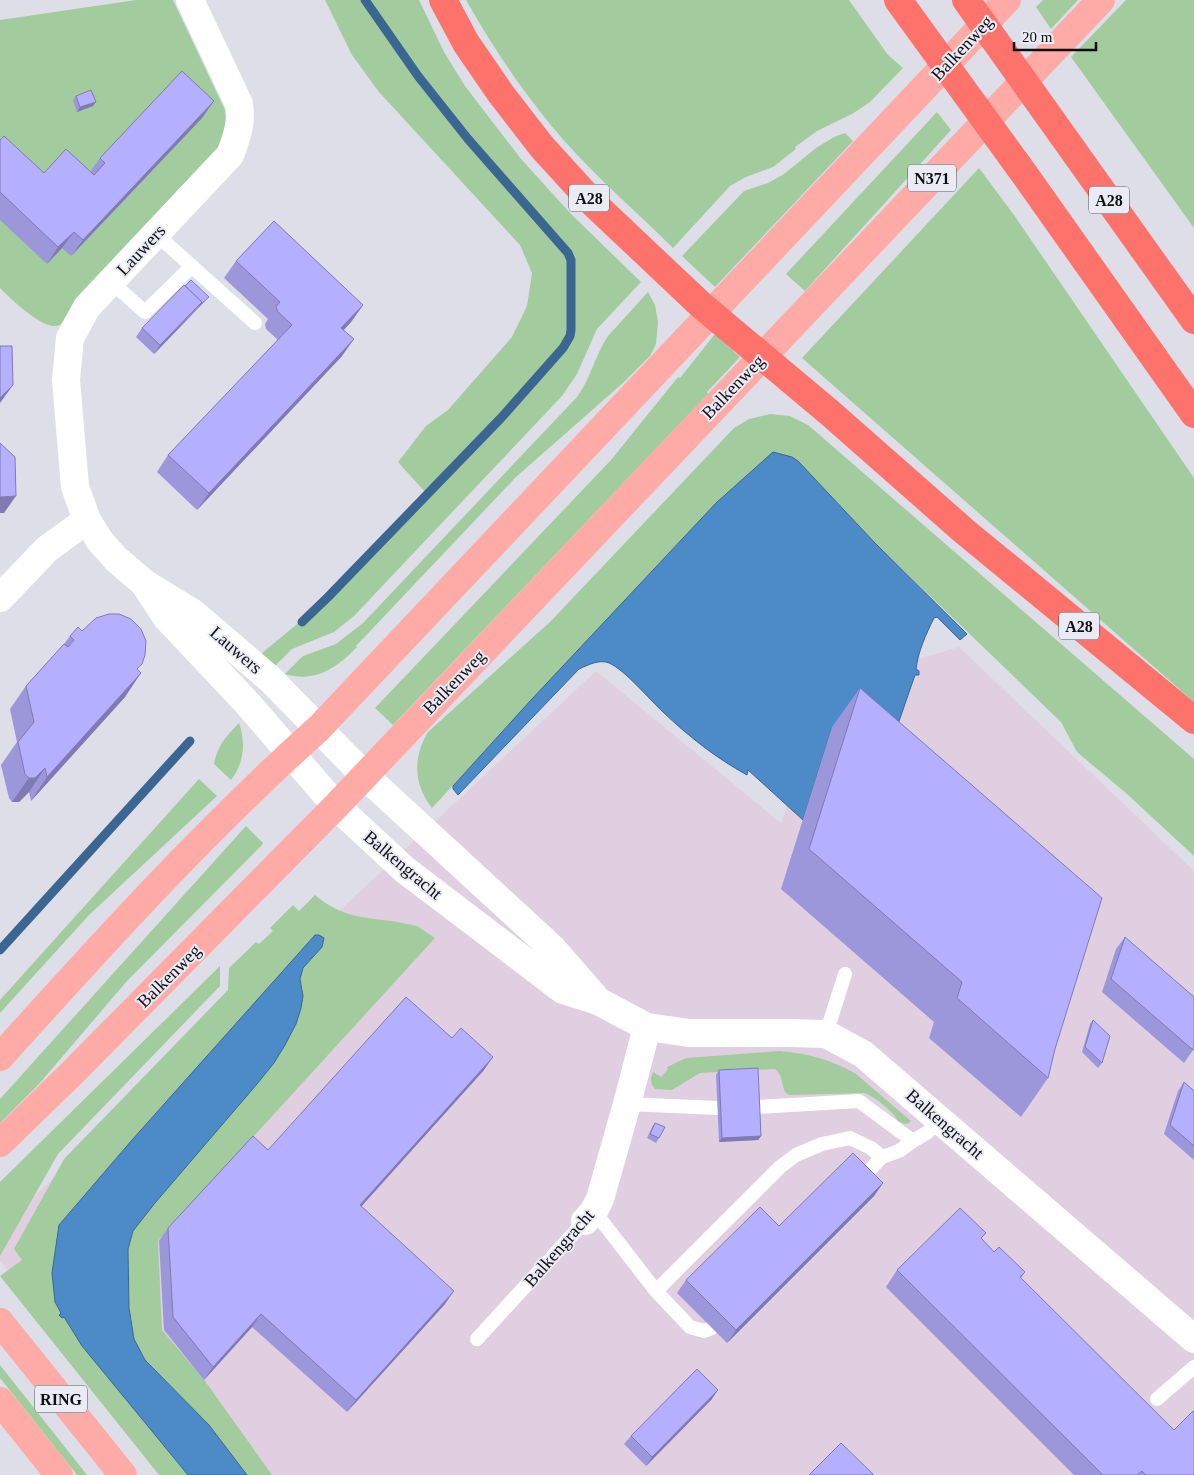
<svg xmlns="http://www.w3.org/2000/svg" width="1194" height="1475" viewBox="0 0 1194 1475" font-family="'Times New Roman',serif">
<rect width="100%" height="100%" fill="#dedee9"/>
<path fill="#e0cfe1" d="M 959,647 L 1194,871 L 1194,1475 L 178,1475 L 0,1261 L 0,1228 L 596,671 L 781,823 L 831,685 Z"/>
<g fill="#a2cc9d">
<path d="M 136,0 L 173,0 L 225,110 L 227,125 L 221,144 L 80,295 C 75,301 64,321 61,324 C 47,335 9,297 0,288 L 0,20 Z"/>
<path d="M 325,0 L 419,0 L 444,52 L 465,86 L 521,159 L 571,214 L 641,282 L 597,329 L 577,374 L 562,396 L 354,616 L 334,632 L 292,649 L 274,667 L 256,658 L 302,620 L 426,493 L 398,462 L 426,426 L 448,410 L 512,337 L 527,306 L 532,273 L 520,245 L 379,92 L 352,55 Z"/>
<path d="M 466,0 L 849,0 L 888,55 L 903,68 L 870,102 L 852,114 L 817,131 L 795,147 L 796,149 L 773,167 L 746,177 L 730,186 L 673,248 C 644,219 613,192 585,163 C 538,115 499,58 466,0 Z"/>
<path d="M 1043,0 L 1078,0 L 1051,29 L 1036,7 Z"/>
<path d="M 1126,0 L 1194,0 L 1194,228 L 1071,57 Z"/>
<path d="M 937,112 L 951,130 L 805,291 L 786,274 Z"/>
<path d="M 845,133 L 853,141 L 715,287 L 682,256 L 744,191 L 768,183 L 784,174 L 816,148 L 834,137 Z"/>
<path d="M 979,168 L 1014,215 L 1194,478 L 1194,702 L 802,358 Z"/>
<path d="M 648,292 L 655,305 L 658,322 L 656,344 L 650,356 L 624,382 L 516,477 L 356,646 L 357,647 C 337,668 315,683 285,674 L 303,656 L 336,644 L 363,623 L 577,397 C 591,378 595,355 608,336 Z"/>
<path d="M 715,334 L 740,357 L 707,392 L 708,394 L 393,725 L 375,708 L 611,460 L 678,377 L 680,378 Z"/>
<path d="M 770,414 L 790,416 L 808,425 L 1194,759 L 1194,856 L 1127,794 L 1077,752 L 1061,722 L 875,543 L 812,476 L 792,457 L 716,503 L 432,808 C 413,784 413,757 428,732 L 550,622 L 734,428 L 749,419 Z"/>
<path d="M 239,723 C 246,743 244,763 231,780 L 214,764 C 218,744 226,737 239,723 Z"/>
<path d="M 199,779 L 217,796 L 89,915 L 0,1013 L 0,1000 Z"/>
<path d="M 246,826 L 263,843 L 262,845 L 127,981 L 39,1084 L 0,1123 L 0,1099 Z"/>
<path d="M 315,895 C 347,922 371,916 408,924 L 417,926 L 435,938 L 158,1241 L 162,1330 L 205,1381 L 272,1475 L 247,1475 L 209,1425 L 145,1360 L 134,1339 L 129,1308 L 128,1249 L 133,1231 L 155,1203 L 257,1084 L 274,1063 L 285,1045 L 296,1024 L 303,996 L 300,979 L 303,968 L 322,947 L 323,938 L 319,935 L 315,935 L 132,1140 L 59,1225 L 61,1313 L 59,1315 L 64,1316 L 82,1346 L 188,1475 L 159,1475 L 0,1276 L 22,1260 L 14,1249 L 64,1159 L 228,990 L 229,968 L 256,942 L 259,944 L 273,931 L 270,928 L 293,905 L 299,911 Z"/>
<path d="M 220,966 L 220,986 L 58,1154 L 0,1256 L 0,1182 Z"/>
<path d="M 779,1051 C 807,1053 832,1060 856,1074 L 911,1121 L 909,1123 L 905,1124 L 898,1121 C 894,1112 873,1095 864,1093 L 789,1095 L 785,1092 C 781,1082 783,1076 775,1069 L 700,1073 L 672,1090 L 655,1089 C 650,1083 650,1079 653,1072 L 661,1077 L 668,1069 L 667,1067 L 686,1058 Z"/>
<path d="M 0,1365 L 87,1475 L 77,1475 L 0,1378 Z"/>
</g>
<g fill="#4c8bc7" stroke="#3a6691">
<path d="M 773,452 L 792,457 L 798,461 L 875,543 L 967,634 L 960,640 L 937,617 L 934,618 C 926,634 918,652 916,669 L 919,671 L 919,675 L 915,675 L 889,750 L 832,728 L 803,820 L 748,770 L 747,775 C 716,758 688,736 663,712 C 649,699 625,670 609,663 C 599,659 588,665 579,669 L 458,795 L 453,789 L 453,786 L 531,700 L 716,503 Z"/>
<path d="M 315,935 L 319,935 L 324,938 L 322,947 L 303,968 L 300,979 L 303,996 L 301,1008 L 296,1024 L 285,1045 L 274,1063 L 257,1084 L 155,1203 L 133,1231 L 128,1249 L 129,1308 L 134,1339 L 145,1360 L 209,1425 L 247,1475 L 188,1475 L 82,1346 L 64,1317 L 62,1318 L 59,1315 L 61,1313 L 55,1302 L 52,1273 L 59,1225 L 132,1140 Z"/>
</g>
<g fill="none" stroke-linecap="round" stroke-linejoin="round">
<g stroke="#3a6691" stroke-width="9">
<path d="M 302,622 L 328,597 L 501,418 L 563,348 L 570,336 L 571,330 L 571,260 L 568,253 L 468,139 L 441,105 L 418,76 L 365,0"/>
<path d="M 0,950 L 190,741"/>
</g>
<g stroke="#fff" stroke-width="14">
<path d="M 156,234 L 255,323"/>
<path d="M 111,282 L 145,312 L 192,266"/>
<path d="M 826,1034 L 845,974"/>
<path d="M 627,1104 L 717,1108"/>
<path d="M 757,1107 L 859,1101 L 913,1141 L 928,1132 L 940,1120"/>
<path d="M 859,1181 L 882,1157"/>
<path d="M 594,1211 L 656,1291 L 780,1167 L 796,1155 L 822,1144 L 850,1138 L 871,1148 L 882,1157 L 899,1151 L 913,1141"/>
<path d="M 656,1291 L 690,1327 L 704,1331 L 712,1328"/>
<path d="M 477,1339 L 585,1221"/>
<path d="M 1157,1399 L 1194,1367"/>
</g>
<g stroke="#fff" stroke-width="28">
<path d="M 190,0 L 239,104 C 242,123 237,137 230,155 L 87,307 L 70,338 L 66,380 L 75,487 L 87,520 L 100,541 L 116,559 L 144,583 L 193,613 L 270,679 L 365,776 L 552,948 L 598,1001"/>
<path d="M 144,583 L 166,617 L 248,704 L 336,806 L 405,870 L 563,990 L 598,1001 L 647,1027 L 689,1033 L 789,1033 L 826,1034 L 863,1054 L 1194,1339"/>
<path d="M 0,598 L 47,549 L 87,520"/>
<path d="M 585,1221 L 594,1211 L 600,1199 L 627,1104 L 647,1027"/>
</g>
<g stroke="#feaba7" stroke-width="28">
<path d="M 0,1057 C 102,944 205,830 319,728 L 1007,0"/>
<path d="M 0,1143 L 73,1072 L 336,806 L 1101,0"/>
<path d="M 0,1322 L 123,1475"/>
<path d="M 0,1401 L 59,1475"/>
</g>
<g stroke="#fd736c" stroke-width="28">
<path d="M 443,0 L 466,43 L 501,94 L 542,147 L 594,204 L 701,305 L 830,413 L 964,531 L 1194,720"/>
<path d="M 898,0 L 1025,175 L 1194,414"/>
<path d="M 966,0 L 1194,320"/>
</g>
</g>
<g fill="#9c96db">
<path d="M 76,96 L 93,106 L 77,112 L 73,100 Z"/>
<path d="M 202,118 L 71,256 L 62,248 L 47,264 L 0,220 L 0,140 L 44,173 L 90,172 L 100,158 Z"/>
<path d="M 236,261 L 363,305 L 351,322 L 344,330 L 342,356 L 197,510 L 157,472 L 168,455 L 278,340 L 266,329 L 265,324 L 268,319 L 224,278 Z"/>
<path d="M 205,301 L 154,354 L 136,337 L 142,328 Z"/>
<path d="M 82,631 L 138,670 L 125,697 L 31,801 L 29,792 L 19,802 L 12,802 L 9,798 L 1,765 L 17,742 L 10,709 L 26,686 L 64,644 L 70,636 Z"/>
<path d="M 860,688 L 1055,1049 L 1048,1078 L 1021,1117 L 929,1038 L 934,1022 L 781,889 L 832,727 Z"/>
<path d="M 1125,937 L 1193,1050 L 1184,1063 L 1102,992 L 1116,949 Z"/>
<path d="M 1093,1020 L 1102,1063 L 1098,1068 L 1082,1052 L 1090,1024 Z"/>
<path d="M 484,1070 L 361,1206 L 445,1304 L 347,1412 L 252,1327 L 204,1380 L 164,1330 L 159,1241 L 168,1228 L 268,1150 Z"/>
<path d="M 719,1070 L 761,1136 L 758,1140 L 719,1142 L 716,1075 Z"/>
<path d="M 1184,1082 L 1194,1091 L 1194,1160 L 1164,1134 L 1178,1091 Z"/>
<path d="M 655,1123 L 659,1138 L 656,1143 L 647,1138 L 652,1127 Z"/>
<path d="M 883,1183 L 874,1196 L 727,1343 L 677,1293 L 686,1280 L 779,1226 Z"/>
<path d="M 982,1239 L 994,1252 L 1025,1272 L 1021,1278 L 1194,1475 L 1074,1475 L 886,1287 L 897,1270 Z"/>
<path d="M 712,1399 L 646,1466 L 624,1444 L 631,1436 Z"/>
</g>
<g fill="#7f7ab2">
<path d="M 214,101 L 202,118 L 71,256 L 83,240 Z"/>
<path d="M 96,102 L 93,106 L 77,112 L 80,107 Z"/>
<path d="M 74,232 L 62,248 L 47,264 L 58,247 Z"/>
<path d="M 209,297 L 205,301 L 154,354 L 160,345 Z"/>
<path d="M 363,305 L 351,322 L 330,344 L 341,328 Z"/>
<path d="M 354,339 L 342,356 L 197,510 L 209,493 Z"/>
<path d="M 13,385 L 0,403 L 0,398 Z"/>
<path d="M 16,496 L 4,513 L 0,513 L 0,497 Z"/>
<path d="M 141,673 L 125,697 L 31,801 L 47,777 Z"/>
<path d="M 45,768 L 29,792 L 19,802 L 12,802 L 29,778 Z"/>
<path d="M 493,1057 L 484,1070 L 351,1218 L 360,1205 Z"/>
<path d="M 761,1136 L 758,1140 L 719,1142 L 722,1138 Z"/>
<path d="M 883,1183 L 874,1196 L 727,1343 L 736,1330 Z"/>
<path d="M 454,1291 L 445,1304 L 347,1412 L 356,1400 Z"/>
<path d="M 261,1314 L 252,1327 L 204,1380 L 213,1367 Z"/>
<path d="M 718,1390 L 712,1399 L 646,1466 L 652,1457 Z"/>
</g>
<g fill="#b5afff" stroke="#7f7ab2">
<path d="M 182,71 L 214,101 L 83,240 L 74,232 L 58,247 L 0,192 L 0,140 L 4,136 L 44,173 L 66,149 L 94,175 L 105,163 L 100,158 Z"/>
<path d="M 91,90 L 96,102 L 80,107 L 76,96 Z"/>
<path d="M 274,221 L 363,305 L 341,328 L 354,339 L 209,493 L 168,455 L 292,325 L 278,312 L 276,307 L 280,302 L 236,261 Z"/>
<path d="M 191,280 L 209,297 L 199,306 L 202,302 L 185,286 Z"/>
<path d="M 184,285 L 202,302 L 160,345 L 142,328 Z"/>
<path d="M 0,346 L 12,346 L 13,385 L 0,398 Z"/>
<path d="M 0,443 L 15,457 L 16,496 L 0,497 Z"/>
<path d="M 109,614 L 119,614 L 131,619 L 141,629 L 146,641 L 145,655 L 142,664 L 137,669 L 141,673 L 47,777 L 45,768 L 35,778 L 29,778 L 25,774 L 18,742 L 34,722 L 26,686 L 64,644 L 68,647 L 74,640 L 70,636 L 78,627 L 82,631 L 96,618 Z"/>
<path d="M 860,688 L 1102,898 L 1055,1049 L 1048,1078 L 957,998 L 962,982 L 809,849 Z"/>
<path d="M 1125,937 L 1194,997 L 1194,1047 L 1193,1050 L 1111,979 Z"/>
<path d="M 406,997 L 452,1038 L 461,1028 L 493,1057 L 360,1205 L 454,1291 L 356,1400 L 261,1314 L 213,1367 L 173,1317 L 168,1228 L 253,1136 L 268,1150 Z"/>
<path d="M 1093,1020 L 1110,1036 L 1102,1063 L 1085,1047 Z"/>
<path d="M 758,1068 L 761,1136 L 722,1138 L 719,1070 Z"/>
<path d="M 1184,1082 L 1194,1091 L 1194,1146 L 1170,1125 Z"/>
<path d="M 655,1123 L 665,1127 L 659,1138 L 650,1134 Z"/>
<path d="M 853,1153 L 883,1183 L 736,1330 L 686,1280 L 760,1207 L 779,1226 Z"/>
<path d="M 960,1208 L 986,1233 L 981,1238 L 994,1252 L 999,1247 L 1025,1272 L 1020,1277 L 1174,1430 L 1193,1411 L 1194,1412 L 1194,1475 L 1146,1475 L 1142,1471 L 1137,1475 L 1103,1475 L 897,1270 Z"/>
<path d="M 697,1369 L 718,1390 L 652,1457 L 631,1436 Z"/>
<path d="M 841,1443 L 874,1475 L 809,1475 Z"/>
</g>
<g text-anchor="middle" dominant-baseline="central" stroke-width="4" stroke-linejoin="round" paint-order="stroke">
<g fill="#ebebf6" stroke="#515156" stroke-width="1">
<rect x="908" y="164.5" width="48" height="27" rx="4"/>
<rect x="569" y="184.5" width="40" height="27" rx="4"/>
<rect x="1089" y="186.5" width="40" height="27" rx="4"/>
<rect x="1059" y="612.5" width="40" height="27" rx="4"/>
<rect x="35" y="1385.5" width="52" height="27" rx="4"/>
</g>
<g font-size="16" font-weight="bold" fill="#0f0f12">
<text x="932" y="178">N371</text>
<text x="589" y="198">A28</text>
<text x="1109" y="200">A28</text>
<text x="1079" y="626">A28</text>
<text x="61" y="1399">RING</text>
</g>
<g font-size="18" fill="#0f0f12" stroke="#ebebf6">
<text transform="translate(962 48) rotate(-47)">Balkenweg</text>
<text transform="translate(141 250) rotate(-47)">Lauwers</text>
<text transform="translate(733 387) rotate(-46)">Balkenweg</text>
<text transform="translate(236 650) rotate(41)">Lauwers</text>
<text transform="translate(454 682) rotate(-46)">Balkenweg</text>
<text transform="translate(403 865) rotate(40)">Balkengracht</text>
<text transform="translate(169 976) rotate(-45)">Balkenweg</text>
<text transform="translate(945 1124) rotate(41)">Balkengracht</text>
<text transform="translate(559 1248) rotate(-49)">Balkengracht</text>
</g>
</g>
<path d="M1014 42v8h82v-8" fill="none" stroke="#0f0f12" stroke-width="2.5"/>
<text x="1022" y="42" font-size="15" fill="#0f0f12" stroke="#ebebf6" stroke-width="4" paint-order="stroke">20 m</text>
</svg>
